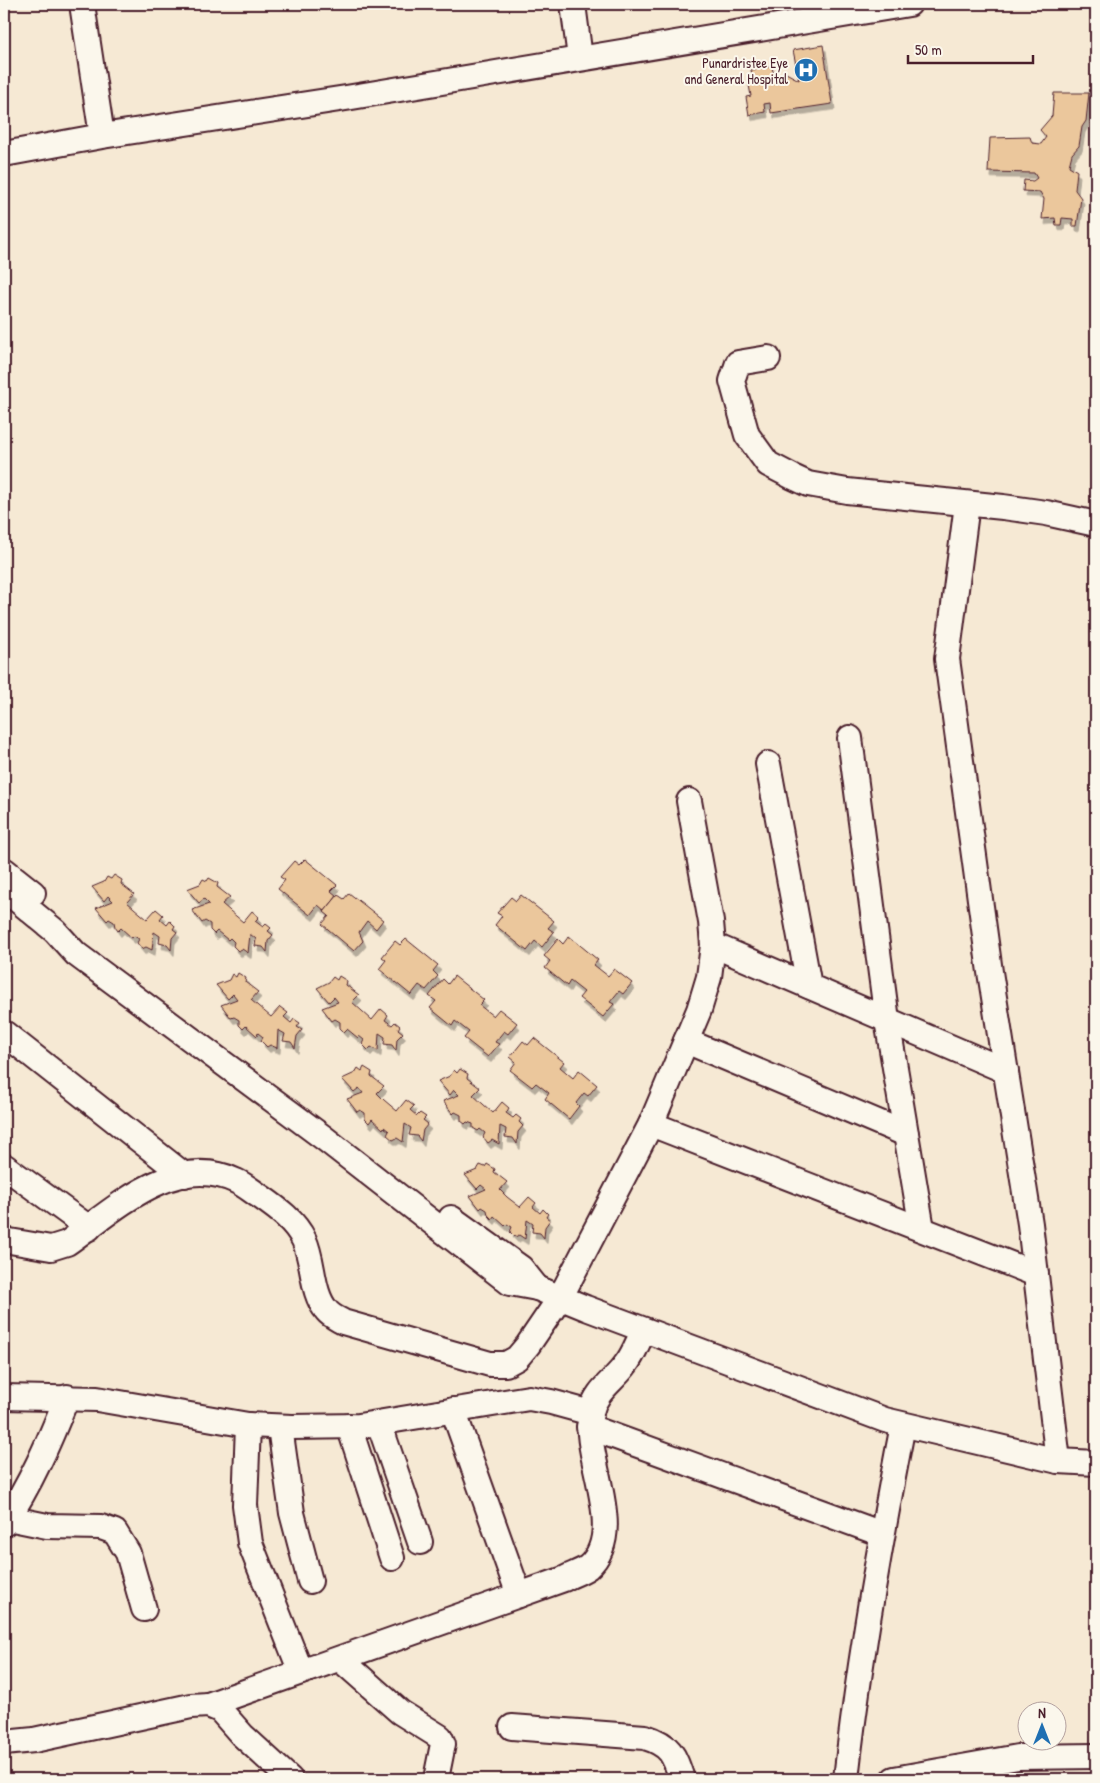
<svg xmlns="http://www.w3.org/2000/svg" width="1100" height="1783" viewBox="0 0 1100 1783" font-family="'Patrick Hand',sans-serif">
<defs>
<filter id="shadow"><feDropShadow dx="3" dy="5.5" stdDeviation="0" flood-color="#0004"/></filter>
</defs>
<rect width="100%" height="100%" fill="#f6e9d4"/>
<filter id="ink" filterUnits="userSpaceOnUse"><feTurbulence type="fractalNoise" baseFrequency=".02" numOctaves="2"/><feDisplacementMap in="SourceGraphic" scale="10" xChannelSelector="R" yChannelSelector="G"/><feConvolveMatrix kernelMatrix="1 2 1 2 8 2 1 2 1" color-interpolation-filters="sRGB"/></filter>
<g filter="url(#ink)">
<g fill="#ebc79c" stroke="#4a1f2b" filter="url(#shadow)">
<path d="M 823,45 L 832,104 L 771,113 L 770,103 L 764,104 L 765,112 L 749,115 L 746,97 L 751,96 L 748,80 L 753,79 L 751,70 L 772,66 L 775,83 L 780,82 L 781,77 L 786,73 L 799,80 L 793,50 Z"/>
<path d="M 1054,93 L 1089,93 L 1086,121 L 1082,127 L 1079,146 L 1072,154 L 1069,166 L 1077,171 L 1075,190 L 1081,198 L 1077,226 L 1073,226 L 1073,219 L 1062,218 L 1061,225 L 1056,225 L 1055,218 L 1042,219 L 1044,199 L 1040,192 L 1023,191 L 1024,180 L 1033,181 L 1037,178 L 1034,173 L 988,172 L 990,138 L 1030,137 L 1032,143 L 1041,144 L 1046,137 L 1040,130 L 1052,116 Z"/>
<path d="M 305,859 L 337,885 L 331,891 L 337,896 L 325,911 L 318,905 L 310,915 L 278,889 L 285,880 L 280,877 L 294,861 L 299,865 Z"/>
<path d="M 114,875 L 122,880 L 121,884 L 134,894 L 127,902 L 134,908 L 147,919 L 156,909 L 163,915 L 160,919 L 167,925 L 170,921 L 175,926 L 173,929 L 177,932 L 172,938 L 171,950 L 167,945 L 159,943 L 160,936 L 154,932 L 152,950 L 146,947 L 142,949 L 137,943 L 139,939 L 134,936 L 132,938 L 121,928 L 118,931 L 115,927 L 114,922 L 109,919 L 107,921 L 96,908 L 113,901 L 108,896 L 104,901 L 92,887 L 104,882 L 107,877 L 111,879 Z"/>
<path d="M 209,878 L 218,883 L 217,887 L 230,897 L 222,904 L 230,911 L 243,922 L 252,911 L 259,917 L 255,921 L 263,927 L 266,924 L 271,928 L 268,931 L 273,935 L 268,941 L 267,952 L 263,947 L 255,946 L 256,939 L 250,934 L 248,953 L 242,949 L 238,951 L 233,946 L 234,942 L 230,938 L 228,940 L 217,931 L 214,934 L 210,930 L 210,924 L 205,921 L 202,923 L 192,910 L 209,904 L 204,899 L 199,903 L 187,889 L 200,884 L 203,879 L 207,881 Z"/>
<path d="M 349,893 L 383,920 L 376,929 L 367,921 L 359,932 L 363,941 L 354,951 L 322,924 L 329,916 L 324,912 L 338,895 L 344,899 Z"/>
<path d="M 521,895 L 554,921 L 548,928 L 554,932 L 542,947 L 535,941 L 527,951 L 495,925 L 502,916 L 497,913 L 511,897 L 516,901 Z"/>
<path d="M 569,936 L 598,960 L 594,965 L 608,976 L 614,969 L 632,983 L 623,994 L 619,991 L 610,1002 L 614,1004 L 603,1017 L 579,998 L 584,992 L 570,981 L 567,986 L 545,968 L 550,961 L 544,956 L 558,939 L 563,944 Z"/>
<path d="M 406,939 L 438,965 L 433,971 L 438,976 L 426,990 L 419,985 L 411,995 L 379,969 L 386,960 L 382,957 L 395,941 L 400,945 Z"/>
<path d="M 238,973 L 246,978 L 245,982 L 258,992 L 251,1000 L 258,1006 L 271,1017 L 280,1007 L 288,1013 L 284,1017 L 291,1023 L 294,1019 L 300,1023 L 297,1027 L 302,1030 L 297,1036 L 295,1048 L 291,1042 L 283,1041 L 285,1034 L 278,1030 L 277,1048 L 270,1045 L 267,1047 L 261,1041 L 263,1037 L 258,1033 L 257,1036 L 246,1026 L 243,1029 L 239,1025 L 239,1020 L 234,1017 L 231,1018 L 221,1005 L 237,999 L 233,994 L 228,999 L 216,985 L 229,980 L 232,974 L 236,977 Z"/>
<path d="M 339,976 L 347,981 L 346,985 L 359,995 L 352,1002 L 372,1020 L 381,1009 L 388,1015 L 385,1020 L 392,1025 L 395,1022 L 400,1026 L 398,1029 L 403,1033 L 397,1039 L 396,1051 L 392,1045 L 384,1044 L 385,1037 L 379,1033 L 378,1051 L 371,1047 L 368,1050 L 362,1044 L 364,1040 L 359,1036 L 358,1038 L 347,1029 L 344,1032 L 340,1028 L 340,1022 L 335,1019 L 332,1021 L 322,1008 L 338,1002 L 334,997 L 329,1002 L 317,988 L 329,982 L 333,977 L 337,980 Z"/>
<path d="M 454,976 L 484,1000 L 479,1005 L 493,1016 L 499,1009 L 517,1023 L 508,1034 L 504,1031 L 495,1042 L 499,1044 L 488,1057 L 464,1038 L 469,1032 L 455,1021 L 452,1026 L 430,1008 L 436,1001 L 429,996 L 443,979 L 448,984 Z"/>
<path d="M 534,1038 L 564,1062 L 560,1067 L 573,1078 L 579,1070 L 597,1085 L 588,1096 L 584,1093 L 576,1103 L 579,1106 L 569,1119 L 545,1099 L 549,1093 L 536,1083 L 532,1087 L 510,1070 L 516,1062 L 510,1057 L 523,1041 L 528,1045 Z"/>
<path d="M 364,1067 L 372,1072 L 371,1076 L 384,1086 L 377,1093 L 384,1100 L 397,1111 L 406,1100 L 414,1106 L 410,1110 L 417,1116 L 420,1113 L 426,1117 L 423,1120 L 428,1124 L 423,1130 L 421,1141 L 417,1136 L 409,1135 L 411,1128 L 405,1124 L 403,1142 L 397,1138 L 393,1140 L 387,1135 L 389,1131 L 384,1127 L 383,1129 L 372,1119 L 369,1123 L 365,1119 L 365,1113 L 360,1110 L 357,1112 L 347,1099 L 363,1093 L 359,1088 L 354,1092 L 342,1079 L 355,1073 L 358,1068 L 362,1071 Z"/>
<path d="M 460,1069 L 468,1074 L 467,1078 L 480,1088 L 473,1095 L 493,1113 L 502,1102 L 509,1108 L 506,1113 L 513,1118 L 516,1115 L 521,1119 L 519,1122 L 523,1126 L 518,1132 L 517,1144 L 513,1138 L 505,1137 L 506,1129 L 500,1126 L 499,1144 L 492,1140 L 488,1143 L 483,1137 L 485,1133 L 480,1129 L 478,1131 L 473,1128 L 473,1124 L 467,1122 L 465,1124 L 461,1121 L 461,1115 L 455,1112 L 453,1114 L 443,1101 L 459,1095 L 454,1090 L 450,1095 L 438,1081 L 450,1076 L 454,1070 L 457,1073 Z"/>
<path d="M 487,1164 L 495,1169 L 494,1172 L 507,1182 L 500,1190 L 507,1197 L 520,1207 L 529,1197 L 536,1203 L 533,1207 L 540,1213 L 543,1209 L 548,1214 L 546,1217 L 550,1220 L 545,1227 L 544,1238 L 540,1233 L 532,1232 L 533,1224 L 527,1220 L 525,1239 L 519,1235 L 515,1237 L 510,1232 L 512,1227 L 507,1224 L 505,1226 L 494,1216 L 492,1219 L 488,1215 L 487,1210 L 482,1207 L 480,1209 L 470,1196 L 486,1189 L 481,1185 L 477,1189 L 465,1175 L 477,1170 L 480,1165 L 485,1167 Z"/>
</g>
<g fill="none" stroke-linecap="round" stroke-linejoin="round">
<g stroke="#4a1f2b" stroke-width="28">
<g id="minor">
<path d="M 82,4 L 102,136"/>
<path d="M 573,4 L 580,58"/>
<path d="M 4,154 L 102,136 L 346,98 L 909,4"/>
<path d="M 768,358 L 738,363 L 732,381 L 747,435 L 768,464 L 793,477 L 808,484 L 847,491 L 1003,507 L 1046,513 L 1096,524"/>
<path d="M 967,504 L 947,659 L 990,972 L 1030,1224 L 1058,1461"/>
<path d="M 850,738 L 887,1020 L 922,1229"/>
<path d="M 768,764 L 809,986"/>
<path d="M 4,870 L 33,893"/>
<path d="M 4,889 L 55,931 L 76,954 L 324,1138 L 510,1283 L 537,1288 L 586,1308 L 885,1420 L 1058,1461 L 1096,1463"/>
<path d="M 713,945 L 1006,1071"/>
<path d="M 4,1033 L 184,1175"/>
<path d="M 686,1041 L 906,1134"/>
<path d="M 651,1124 L 1036,1274"/>
<path d="M 4,1166 L 89,1228"/>
<path d="M 451,1218 L 521,1268 L 537,1288"/>
<path d="M 4,1240 L 51,1248 L 67,1243 C 113,1211 174,1151 236,1181 C 245,1185 253,1192 261,1197 C 278,1209 295,1221 304,1240 C 314,1261 311,1293 327,1311 C 331,1316 338,1319 343,1322 L 490,1364 L 506,1364 L 517,1358 L 528,1345 L 560,1298 L 651,1124 L 699,1010 L 709,977 L 713,945 L 711,922 L 689,801"/>
<path d="M 4,1397 L 97,1399 L 248,1425 L 292,1427 L 359,1426 L 529,1398 L 551,1402 L 591,1413"/>
<path d="M 453,1410 L 519,1595"/>
<path d="M 379,1423 L 420,1542"/>
<path d="M 248,1425 L 245,1505 L 250,1543 L 301,1672"/>
<path d="M 349,1426 L 392,1558"/>
<path d="M 280,1427 L 292,1513 L 310,1581"/>
<path d="M 589,1427 L 882,1534"/>
<path d="M 8,1518 L 47,1526 L 101,1527 L 115,1532 L 128,1553 L 144,1609"/>
<path d="M 4,1524 C 31,1484 49,1442 67,1397"/>
<path d="M 340,1659 L 400,1712 L 440,1737 L 443,1744 L 436,1779"/>
<path d="M 208,1705 L 564,1579 C 571,1575 581,1572 588,1567 C 629,1531 581,1455 591,1412 C 596,1390 614,1381 626,1364 C 634,1354 638,1341 644,1330"/>
<path d="M 512,1727 L 645,1737 C 671,1745 674,1755 682,1779"/>
<path d="M 4,1743 L 34,1740 L 191,1706 L 208,1705 L 220,1710 L 242,1735 L 290,1779"/>
<path d="M 846,1779 C 859,1660 880,1543 903,1425"/>
<path d="M 894,1779 L 1018,1757 L 1096,1756"/>
</g>
</g>
<use href="#minor" stroke="#fbf7ec" stroke-width="24"/>
</g>
</g>
<defs>
<g id="hospital-disc" transform="scale(1.25)"><circle r="9.5" fill="#1f6fb2" stroke="#fbf7ec"/><path d="M-5-5h3v3.5h4V-5h3V5h-3V1.5h-4V5h-3Z" fill="#fff"/></g>
</defs>
<g fill-rule="evenodd">
<use href="#hospital-disc" x="806" y="70"/>
</g>
<g text-anchor="middle" dominant-baseline="central" stroke-width="4" stroke-linejoin="round" paint-order="stroke">
<g font-size="14" fill="#4a1f2b" stroke="#fbf7ec" text-anchor="end">
<text x="788" y="62">Punardristee Eye<tspan x="788" dy="16">and General Hospital</tspan></text>
</g>
</g>
<rect width="1100" height="1783" fill="none" stroke="#fbf7ec" stroke-width="20"/>
<rect x="10" y="10" width="1080" height="1763" fill="none" stroke="#4a1f2b" stroke-width="2" filter="url(#ink)"/>
<g transform="translate(1042 1726)"><circle r="24" fill="#fbf7ec" stroke="#b4a19f"/>
<path d="M0-4L9 19L0 12L-9 19Z" fill="#1f6fb2"/>
<text y="-8" font-size="14" font-weight="bold" text-anchor="middle" fill="#4a1f2b">N</text>
</g>
<path d="M908 55v8h125v-8" fill="none" stroke="#4a1f2b" stroke-width="2.5"/>
<text x="915" y="55" font-size="15" fill="#4a1f2b" stroke="#fbf7ec" stroke-width="4" paint-order="stroke">50 m</text>
</svg>
